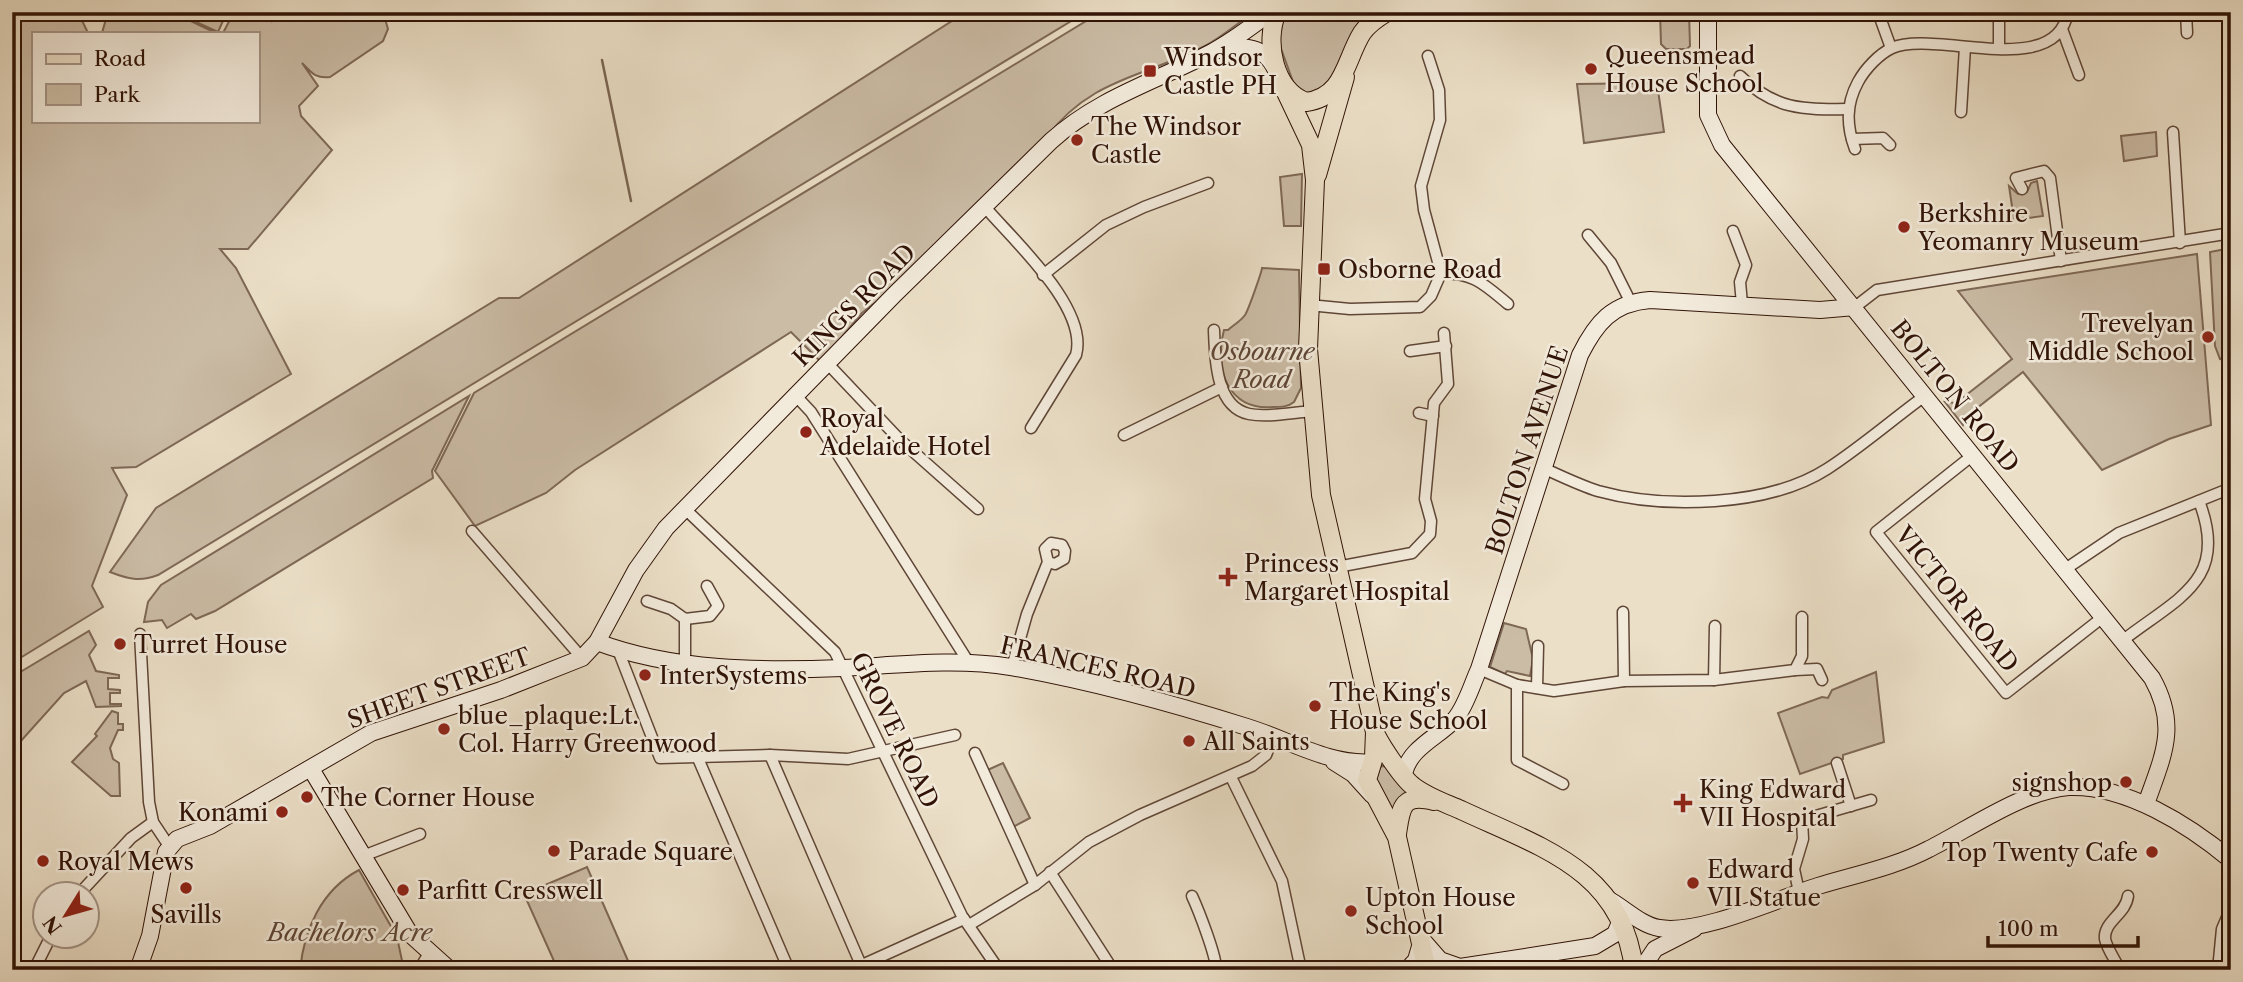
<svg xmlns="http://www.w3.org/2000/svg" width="2243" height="982" viewBox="0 0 2243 982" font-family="'Libre Caslon Text',serif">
<rect width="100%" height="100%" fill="#ebdfc7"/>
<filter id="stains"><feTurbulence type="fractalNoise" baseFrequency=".00286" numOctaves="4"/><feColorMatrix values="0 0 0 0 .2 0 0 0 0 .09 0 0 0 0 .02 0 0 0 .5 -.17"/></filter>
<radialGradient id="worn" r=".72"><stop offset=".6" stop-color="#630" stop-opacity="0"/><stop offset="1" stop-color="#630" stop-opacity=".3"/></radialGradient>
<g fill="#cbbca6" stroke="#7e6856" stroke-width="2">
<path d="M 12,12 L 78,12 L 88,33 L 33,33 L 33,121 L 257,121 L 257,33 L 223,33 L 234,12 L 264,12 L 272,22 L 270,12 L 383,12 L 388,29 L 383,41 L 330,77 C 315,79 311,72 302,63 L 318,86 L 299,106 L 301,116 L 332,150 L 248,249 L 220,249 L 236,268 L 291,374 L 136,467 L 112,468 L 127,495 L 92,586 L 103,607 L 12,663 Z"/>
<path d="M 108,12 L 172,12 L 216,33 L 102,33 Z"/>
<path d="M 174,12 L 227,12 L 218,32 Z"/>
<path d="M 966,12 L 1086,12 L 158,575 C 140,582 128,579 110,572 L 156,508 L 499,298 L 519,298 Z"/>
<path d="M 1101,12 L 1254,12 C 1238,23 1222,37 1205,46 C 1145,77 1090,78 1046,138 L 890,291 L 862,313 L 821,362 L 791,332 L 575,470 L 546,493 L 475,526 L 435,471 L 474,393 Z"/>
<path d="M 1286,12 L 1375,12 L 1337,77 L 1317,97 L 1296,90 L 1279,43 L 1280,19 Z"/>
<path d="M 1660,12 L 1689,12 L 1690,46 L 1687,49 L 1666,49 L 1661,44 Z"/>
<path d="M 1657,83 L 1664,132 L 1584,143 L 1577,84 Z"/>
<path d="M 2156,132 L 2157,156 L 2124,161 L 2121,136 Z"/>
<path d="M 1302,174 L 1301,226 L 1284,226 L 1280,177 Z"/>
<path d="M 2037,181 L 2043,216 L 2014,220 L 2009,186 L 2018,194 L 2027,192 L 2031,183 Z"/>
<path d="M 2231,248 L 2231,357 L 2220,359 L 2215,346 L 2210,252 Z"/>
<path d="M 2197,254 L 2211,425 L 2169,439 L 2102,470 L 2023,372 L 1967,416 L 1963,425 L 1945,402 L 1956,403 L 2012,359 L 1958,291 Z"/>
<path d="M 1262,268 L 1299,270 L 1301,388 L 1294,402 C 1288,407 1281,407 1273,407 C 1228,411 1213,368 1224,330 L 1228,330 C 1233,325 1240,322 1245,315 C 1248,311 1262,271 1262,268 Z"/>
<path d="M 469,396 L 432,471 L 433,478 L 215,611 L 196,619 L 191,614 L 167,628 L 162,620 L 144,622 L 148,602 L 161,585 Z"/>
<path d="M 1504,623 L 1526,629 L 1533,659 L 1530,676 L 1507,671 L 1505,674 L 1490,667 Z"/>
<path d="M 89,631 L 96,645 L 89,655 L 96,671 L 119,675 L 119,678 L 108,678 L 108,689 L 120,690 L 120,693 L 110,693 L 110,704 L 121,704 L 121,706 L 96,707 L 86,681 L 64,693 L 12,751 L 12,677 Z"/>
<path d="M 1876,672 L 1884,742 L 1843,755 L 1843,759 L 1800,774 L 1778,713 L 1822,697 L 1828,698 L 1832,690 Z"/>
<path d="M 112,711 L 118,713 L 118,724 L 123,724 L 123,730 L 118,730 L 110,748 L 113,759 L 119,763 L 120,796 L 111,796 L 72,762 L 97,736 L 95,734 Z"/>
<path d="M 1003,763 L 1030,818 L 1011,828 L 983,772 Z"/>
<path d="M 1382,766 L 1388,767 L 1410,794 L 1393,811 L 1373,773 Z"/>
<path d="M 587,867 L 629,963 L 612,970 L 558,970 L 524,894 Z"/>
<path d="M 359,870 L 397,937 L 404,970 L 300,970 C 304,930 321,890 359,870 Z"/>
</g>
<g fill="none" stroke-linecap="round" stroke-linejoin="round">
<path stroke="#7a6452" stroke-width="2.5" d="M 602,60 L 631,201"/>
<g stroke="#5f4636" stroke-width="13">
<g id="street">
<path d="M 1878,12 L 1891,48"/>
<path d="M 2186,12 L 2187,33"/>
<path d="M 2062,29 L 2079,75"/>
<path d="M 1999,48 L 1999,12"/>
<path d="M 1740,76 C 1774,109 1802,110 1848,109"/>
<path d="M 1961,112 L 1965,47"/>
<path d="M 2173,132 L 2180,243"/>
<path d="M 1852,139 L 1883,138 L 1890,145"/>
<path d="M 1855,149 C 1846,125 1846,104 1858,82 C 1865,69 1879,54 1892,48 C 1934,29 2056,81 2068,12"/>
<path d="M 2022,189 L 2016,178 L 2044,171 L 2050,178 L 2061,261"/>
<path d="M 985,207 C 1013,240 1089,308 1076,355 L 1031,428"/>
<path d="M 1733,231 L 1746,265 L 1740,282 L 1742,304"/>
<path d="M 1588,235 L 1611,263 L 1630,301"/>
<path d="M 1441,273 C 1474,273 1484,284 1508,304"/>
<path d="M 1043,275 L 1106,225 L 1144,207 L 1208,183"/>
<path d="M 1309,305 L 1350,309 L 1420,307 L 1431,296 L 1441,273 L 1424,210 L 1421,186 L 1440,120 L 1439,90 L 1428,56"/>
<path d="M 1855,307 L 1877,290 L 2231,233"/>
<path d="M 1214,330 C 1215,356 1215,407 1249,414 C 1268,418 1294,412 1314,411"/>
<path d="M 1410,351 L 1446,346"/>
<path d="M 828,364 L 899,439 L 978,509"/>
<path d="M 796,396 L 811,412 L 969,663"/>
<path d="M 1419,413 L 1433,416"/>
<path d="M 1124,435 L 1222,387"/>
<path d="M 1973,455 L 1876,532 L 2006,693 L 2103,617"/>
<path d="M 1543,468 C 1561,476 1579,485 1598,491 C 1663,509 1768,507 1827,469 C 1861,447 1893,419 1926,395"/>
<path d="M 684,508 L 835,652 L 962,916 L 999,970"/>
<path d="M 472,531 L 582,658"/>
<path d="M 1337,567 L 1412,553 L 1430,534 L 1431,521 L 1425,499 L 1434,403 L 1448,384 L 1444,333"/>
<path d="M 2064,570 L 2119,533 L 2231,488"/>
<path d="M 647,601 L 671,609 L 685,619 L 710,616 L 718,606 L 707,586"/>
<path d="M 1623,612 L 1624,681"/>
<path d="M 685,619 L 685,664"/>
<path d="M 140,634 L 149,802 L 153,822 L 169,846"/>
<path d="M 2122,641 C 2177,598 2230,581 2199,501"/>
<path d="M 618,650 L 660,758 L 770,755 L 848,759 L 955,735"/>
<path d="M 1012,667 L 1027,614 L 1048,562 L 1045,549 L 1051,543 L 1062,545 L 1065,551 L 1064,559 L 1055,564 L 1048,562"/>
<path d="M 1479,669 L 1517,685 L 1554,691 L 1624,681 L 1714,680 L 1795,670 L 1802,656 L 1802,617"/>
<path d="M 1795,670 L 1817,669 L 1822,680"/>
<path d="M 1714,680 L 1715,626"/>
<path d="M 1517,685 L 1517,760 L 1563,784"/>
<path d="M 1537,688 L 1538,646"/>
<path d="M 975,753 L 1035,885"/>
<path d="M 770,755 L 861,965"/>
<path d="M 697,756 L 789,970"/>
<path d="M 1837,763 L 1851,806"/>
<path d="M 1231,777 L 1282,881 L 1301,970"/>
<path d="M 363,856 L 420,834"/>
<path d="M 1050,872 L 1113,970"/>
<path d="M 1799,892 L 1794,869 L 1803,839 L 1802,820 L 1871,800"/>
<path d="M 79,894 L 131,838 L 153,822"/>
<path d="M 1192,896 C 1198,909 1217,957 1216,970"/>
<path d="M 969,925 L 1035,885 L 1089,842 L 1140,815 L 1252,766 L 1266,755 L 1274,735"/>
<path d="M 34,970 L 51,936"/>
<path d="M 419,970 L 429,953"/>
<path d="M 851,970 L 964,919"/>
<path d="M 2120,970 C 2116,961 2107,949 2105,939 C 2103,922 2126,914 2128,896"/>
<path d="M 2218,970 L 2222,929 L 2231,908"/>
</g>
</g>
<g stroke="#301306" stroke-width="18">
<g id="secondary">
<path d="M 1708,12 L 1708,115 L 1722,145 L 2152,678 C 2179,726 2163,756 2146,804"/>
<path d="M 1219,50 C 1244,47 1261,43 1275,68"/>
<path d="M 597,642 C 674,671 762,671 843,668 C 899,665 955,658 1011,667 C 1090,681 1171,703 1247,727 C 1287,739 1330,766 1373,762"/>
<path d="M 1334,762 L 1353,774 L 1372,795"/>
<path d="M 311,769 L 410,934 L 450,970"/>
<path d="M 1404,775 C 1408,748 1439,737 1455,719 C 1466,706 1472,684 1479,669 L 1580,355 C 1596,323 1612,303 1650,300 L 1820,310 L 1855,307"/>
<path d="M 1608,899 C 1624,908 1641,925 1659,928 C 1700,935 1777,899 1818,886 C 1854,875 1895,867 1929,849 C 1969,829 2024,790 2069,787 C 2126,785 2189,825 2231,860"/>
<path d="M 1419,936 L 1440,960 L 1460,967 L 1595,946 L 1615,934 L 1621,920"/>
<path d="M 138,970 L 150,936 L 166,852 L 177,839 L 210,826 L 371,733 L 501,690 L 582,658 L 597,642 L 636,570 L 666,528 L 894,295 L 1051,141 C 1098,98 1157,81 1212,52 C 1233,41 1252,26 1271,12"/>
<path d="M 1407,970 L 1416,960 L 1421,943"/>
<path d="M 1641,970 L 1655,949 L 1694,929"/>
</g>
</g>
<g stroke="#301306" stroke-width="20">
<g id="primary">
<path d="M 1277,12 C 1264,42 1274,90 1306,102 C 1345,97 1345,60 1362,33 C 1368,24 1377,18 1387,12"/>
<path d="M 1283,86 L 1311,145 L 1315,180 L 1308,349 L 1321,495 L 1375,732 L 1374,757 L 1367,780 L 1397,837 L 1427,970"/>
<path d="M 1317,175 L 1345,77"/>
<path d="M 1376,735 C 1382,747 1403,779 1413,786 C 1427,797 1445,803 1461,810 C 1540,847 1623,870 1634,970"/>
<path d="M 1397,834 C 1401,808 1401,793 1434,801"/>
</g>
</g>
<use href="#street" stroke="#f2eadb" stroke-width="10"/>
<use href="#secondary" stroke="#f2eadb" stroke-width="16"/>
<use href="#primary" stroke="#ebdfc7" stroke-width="18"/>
</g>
<g fill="#8f2418" stroke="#f2eadb" stroke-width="2.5">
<circle cx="1591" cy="69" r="7"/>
<rect x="1143" y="64" width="14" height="14" rx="3.5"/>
<circle cx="1077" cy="140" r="7"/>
<circle cx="1904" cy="227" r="7"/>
<rect x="1317" y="262" width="14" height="14" rx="3.5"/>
<circle cx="2208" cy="337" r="7"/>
<circle cx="806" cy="432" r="7"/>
<path d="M1224.5 566.5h7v7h7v7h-7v7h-7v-7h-7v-7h7z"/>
<circle cx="120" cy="644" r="7"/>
<circle cx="645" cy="675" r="7"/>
<circle cx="1315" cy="706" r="7"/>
<circle cx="444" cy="729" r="7"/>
<circle cx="1189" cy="741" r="7"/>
<circle cx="2126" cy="782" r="7"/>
<circle cx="307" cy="797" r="7"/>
<path d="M1679.5 792.5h7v7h7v7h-7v7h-7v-7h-7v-7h7z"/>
<circle cx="282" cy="812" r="7"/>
<circle cx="554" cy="851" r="7"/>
<circle cx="2152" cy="852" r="7"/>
<circle cx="43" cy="861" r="7"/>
<circle cx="1693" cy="883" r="7"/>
<circle cx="186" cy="888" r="7"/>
<circle cx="403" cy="890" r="7"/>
<circle cx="1351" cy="911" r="7"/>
</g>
<g text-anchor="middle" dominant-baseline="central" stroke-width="5" stroke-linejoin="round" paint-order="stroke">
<g font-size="24" fill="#301306" stroke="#f2eadb" text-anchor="start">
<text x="1605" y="55">Queensmead<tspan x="1605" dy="28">House School</tspan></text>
<text x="1164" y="57">Windsor<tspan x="1164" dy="28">Castle PH</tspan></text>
<text x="1091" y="126">The Windsor<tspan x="1091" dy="28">Castle</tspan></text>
<text x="1918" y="213">Berkshire<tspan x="1918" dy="28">Yeomanry Museum</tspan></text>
<text x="1338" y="269">Osborne Road</text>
<text x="2194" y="323" text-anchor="end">Trevelyan<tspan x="2194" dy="28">Middle School</tspan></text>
<text x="820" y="418">Royal<tspan x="820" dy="28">Adelaide Hotel</tspan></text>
<text x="1244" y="563">Princess<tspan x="1244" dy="28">Margaret Hospital</tspan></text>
<text x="134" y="644">Turret House</text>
<text x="659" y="675">InterSystems</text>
<text x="1329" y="692">The King's<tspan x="1329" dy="28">House School</tspan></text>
<text x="458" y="715">blue_plaque:Lt.<tspan x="458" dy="28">Col. Harry Greenwood</tspan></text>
<text x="1203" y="741">All Saints</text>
<text x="2112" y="782" text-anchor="end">signshop</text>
<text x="1699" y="789">King Edward<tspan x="1699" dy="28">VII Hospital</tspan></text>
<text x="321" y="797">The Corner House</text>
<text x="268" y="812" text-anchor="end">Konami</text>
<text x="568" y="851">Parade Square</text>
<text x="2138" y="852" text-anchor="end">Top Twenty Cafe</text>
<text x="57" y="861">Royal Mews</text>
<text x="1707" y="869">Edward<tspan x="1707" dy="28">VII Statue</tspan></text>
<text x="417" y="890">Parfitt Cresswell</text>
<text x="1365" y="897">Upton House<tspan x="1365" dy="28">School</tspan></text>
<text x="186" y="914" text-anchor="middle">Savills</text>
</g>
<g font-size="24" fill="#301306" stroke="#f2eadb">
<text transform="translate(854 305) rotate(-45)">KINGS ROAD</text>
<text transform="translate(1955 396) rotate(51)">BOLTON ROAD</text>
<text transform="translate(1527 450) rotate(-72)">BOLTON AVENUE</text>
<text transform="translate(1957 599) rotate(51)">VICTOR ROAD</text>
<text transform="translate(1098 667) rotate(13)">FRANCES ROAD</text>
<text transform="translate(439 688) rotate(-20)">SHEET STREET</text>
<text transform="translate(895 730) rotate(64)">GROVE ROAD</text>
</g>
<g font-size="24" font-style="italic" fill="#5e4636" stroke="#f2eadb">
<text x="1262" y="351">Osbourne<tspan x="1262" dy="28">Road</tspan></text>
<text x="350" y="932">Bachelors Acre</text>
</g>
</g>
<rect width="2243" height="982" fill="none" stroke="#ebdfc7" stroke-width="42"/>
<rect x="14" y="14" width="2215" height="954" fill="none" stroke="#301306" stroke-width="3.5"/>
<rect x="21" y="21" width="2201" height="940" fill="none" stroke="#301306" stroke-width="2"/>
<rect x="32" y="32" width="228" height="91" fill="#f2eadb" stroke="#a49486" stroke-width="2"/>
<rect x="46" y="54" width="35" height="10" fill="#ebdfc7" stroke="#a49486" stroke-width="2"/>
<text x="94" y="66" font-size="21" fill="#301306">Road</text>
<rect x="46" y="84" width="35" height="21" fill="#cbbca6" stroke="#a49486" stroke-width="2"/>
<text x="94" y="102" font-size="21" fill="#301306">Park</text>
<g transform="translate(66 915) rotate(233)"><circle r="33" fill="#f2eadb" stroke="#a49486" stroke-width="2"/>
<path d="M0-5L12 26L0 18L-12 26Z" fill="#8f2418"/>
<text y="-10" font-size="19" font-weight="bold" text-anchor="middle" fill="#301306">N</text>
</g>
<path d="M1988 936v10h150v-10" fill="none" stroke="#301306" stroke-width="3.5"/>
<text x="1998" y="936" font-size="21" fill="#301306" stroke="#f2eadb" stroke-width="5" paint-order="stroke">100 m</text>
<rect width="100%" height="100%" filter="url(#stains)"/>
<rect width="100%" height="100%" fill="url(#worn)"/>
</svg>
